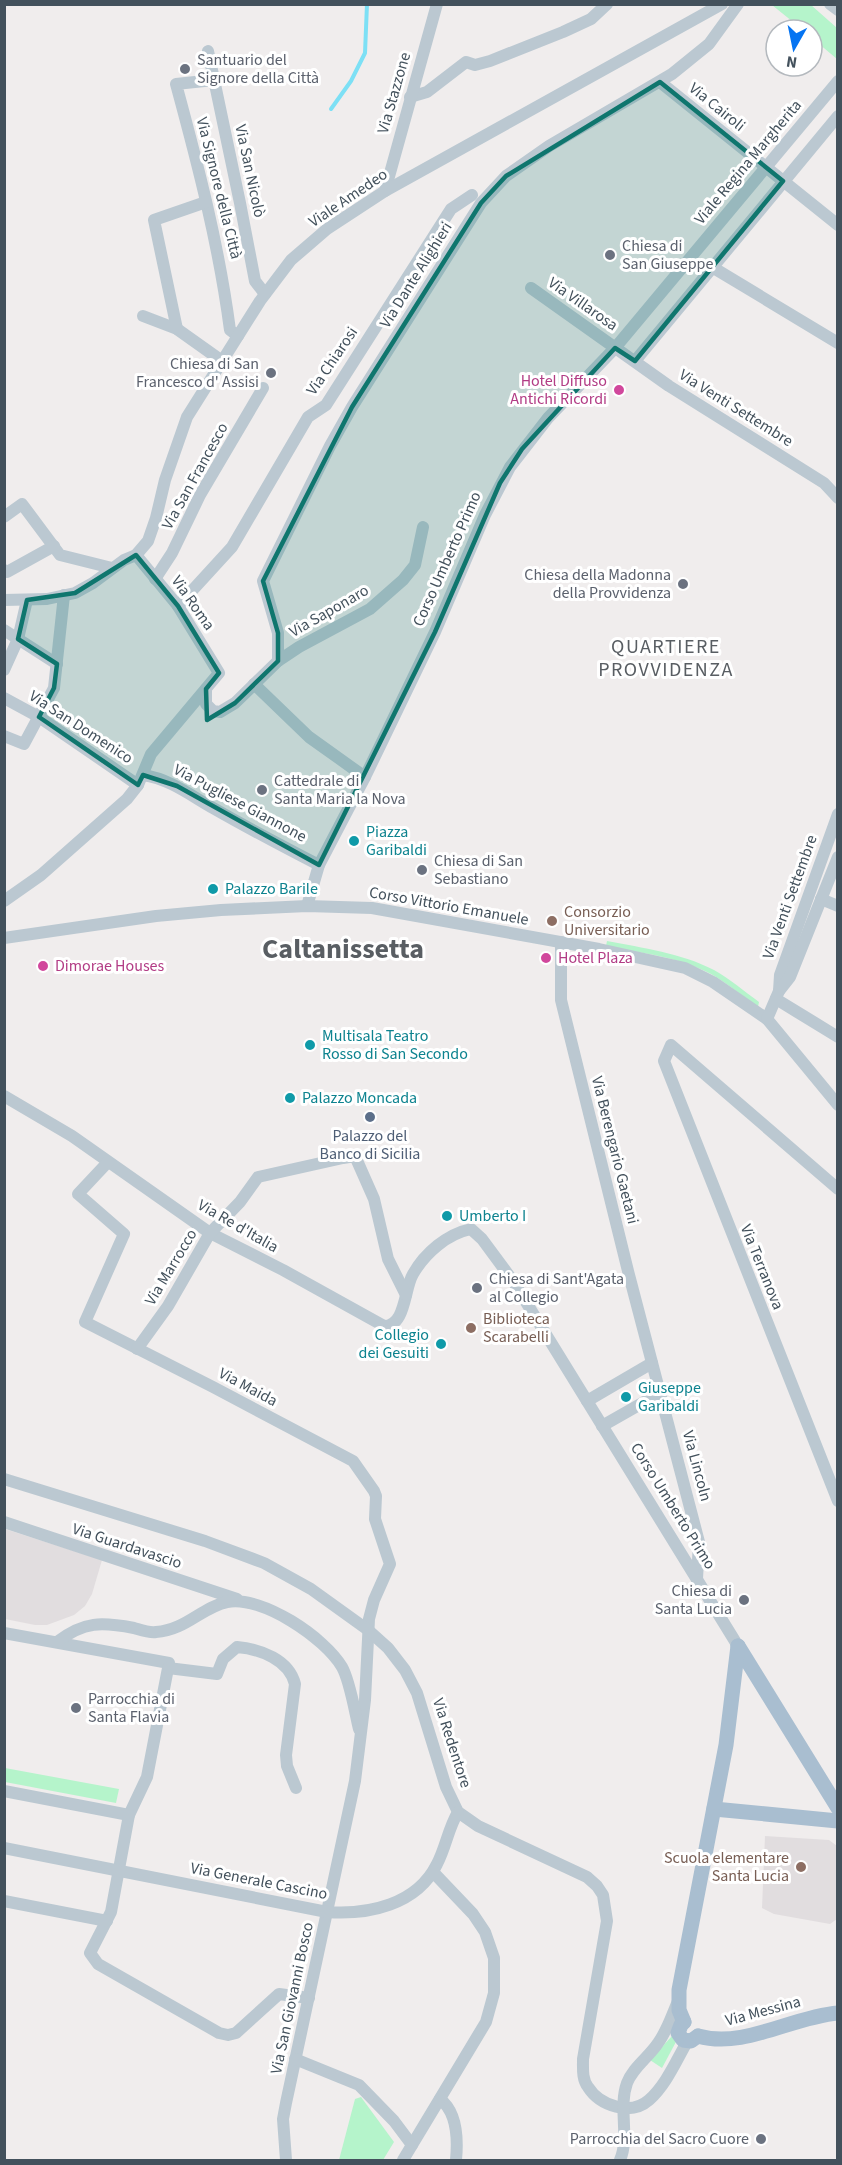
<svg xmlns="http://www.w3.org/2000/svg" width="842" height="2165" viewBox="0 0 842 2165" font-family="'Source Sans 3',sans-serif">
<rect width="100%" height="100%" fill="#f0eded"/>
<g fill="#e1dddf">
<path d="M 5,1529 L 102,1560 L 92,1594 L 85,1606 L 74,1615 L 47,1625 L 35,1625 L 5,1619 Z"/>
<path d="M 765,1836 L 829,1840 L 837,1846 L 837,1919 L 830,1924 L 774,1914 L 762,1908 Z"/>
</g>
<g fill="#b5f4cb">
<path d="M 772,5 L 811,5 L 837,28 L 837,59 L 812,38 L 812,30 L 803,30 Z"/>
<path d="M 607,941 C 643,948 681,953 714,970 C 730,979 744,991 759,1002 L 758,1007 C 742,996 727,983 711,974 C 679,957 641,953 606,946 Z"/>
<path d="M 5,1768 L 119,1789 L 116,1803 L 5,1782 Z"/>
<path d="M 672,2036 L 677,2040 L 662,2068 L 650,2060 Z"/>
<path d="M 361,2097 L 394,2142 L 383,2160 L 339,2160 L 355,2099 Z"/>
</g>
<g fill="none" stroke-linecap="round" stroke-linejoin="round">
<path stroke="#7de0f5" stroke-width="4" d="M 331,109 L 351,81 L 365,53 L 367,4"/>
<g stroke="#bbc8d1" stroke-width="12">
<path d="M 830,4 L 838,10"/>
<path d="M 208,51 L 240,203 L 255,281 L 265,294"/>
<path d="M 214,80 L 176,84 C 198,165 219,246 230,330 L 238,336"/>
<path d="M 660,82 L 838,225"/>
<path d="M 410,97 L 427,92 L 466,62 L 475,65 L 490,61 L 563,32 L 591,19 L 607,4"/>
<path d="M 385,191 L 437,4"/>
<path d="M 712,267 L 838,343"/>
<path d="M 531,288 L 669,386 L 824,483 L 838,498"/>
<path d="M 143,316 L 177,329 L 222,361"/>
<path d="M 177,329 L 154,220 L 206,202"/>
<path d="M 635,361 L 838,116"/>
<path d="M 4,517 L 22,504 L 60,555 L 112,568"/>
<path d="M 4,570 L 7,572 L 54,546"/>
<path d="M 155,579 L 172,553 L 200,495 L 263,388"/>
<path d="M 4,600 L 47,599 L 75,593 L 93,583 L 124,560 L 136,555 L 148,541 L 156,518 L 165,480 L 187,417 L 260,301 L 291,260 L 327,229 L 385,191 L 722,4"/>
<path d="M 178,606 L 232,547 L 308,417 L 326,405 L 451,209 L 472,195"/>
<path d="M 4,630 L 57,664"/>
<path d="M 278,661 L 278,633 L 263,581 L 330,446 L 352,407 L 481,203 L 506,176 L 549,146 L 672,74 L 709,44 L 738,4"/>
<path d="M 4,670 L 18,639 L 27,600"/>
<path d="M 254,684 L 309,737 L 365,777"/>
<path d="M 206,689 L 206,704 L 213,711 L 220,712 L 235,703 L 278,661 L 299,647 L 370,609 L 403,580 L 415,565 L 423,527"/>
<path d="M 4,698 L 39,717 L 138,785"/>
<path d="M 4,736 L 24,744 L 54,688 L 64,595"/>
<path d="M 143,775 C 170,779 190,795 213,808 C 248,828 284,847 319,865"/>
<path d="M 821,899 L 838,906"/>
<path d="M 4,901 L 41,875 L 127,799 L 138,785 L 151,754 L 219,673 L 178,606 L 136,555"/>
<path d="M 307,906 L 319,865 L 365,777 L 435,632 L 485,515 L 510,467 L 548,418 L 615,348 L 838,81"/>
<path d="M 4,938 L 156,916 L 221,910 L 307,906 L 372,908 L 599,949 L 685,968 L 713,982 L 767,1019 L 838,1105"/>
<path d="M 561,942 L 561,1000 L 628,1271 L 699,1542 L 697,1579"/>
<path d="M 779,991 L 780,975 L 838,814"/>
<path d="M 776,999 L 838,1037"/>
<path d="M 767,1019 L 779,991 L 790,977 L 838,857"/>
<path d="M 4,1096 L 72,1136 L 210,1233 L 283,1270 L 384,1326 C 406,1326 404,1289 413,1274 C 425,1253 447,1234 471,1229 L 482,1239 L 513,1281 L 738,1646"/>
<path d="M 108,1162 L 78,1194 L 124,1234 L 85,1322 L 213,1387 L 353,1461 L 374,1491 L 376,1496 L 375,1519 L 390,1564 L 374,1600 L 369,1619 L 365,1700 L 355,1781 L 286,2103 L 283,2119 L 286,2160"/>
<path d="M 838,1189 L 671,1045 L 664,1061 L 838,1501"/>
<path d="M 137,1349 L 168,1306 L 210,1233 L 240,1202 L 258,1177 L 343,1158 L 355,1156 L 374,1199 L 388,1259 L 406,1295"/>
<path d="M 587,1401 L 652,1363"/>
<path d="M 602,1426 L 660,1393"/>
<path d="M 4,1479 L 205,1541 L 264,1563 L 311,1589 L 368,1630 L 388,1648 L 405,1670 L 417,1693 L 446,1787 L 458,1812 L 478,1826 L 587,1877 L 597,1886 L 603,1895 L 607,1921 L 583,2059 C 583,2069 582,2079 588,2087 C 600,2106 631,2116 649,2100 C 666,2085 676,2061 687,2042"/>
<path d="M 4,1522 L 237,1599"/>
<path d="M 4,1633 L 169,1663 L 147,1777 L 129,1815 L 111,1912 L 90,1953 L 98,1964 L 219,2033 L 228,2035 L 236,2033 L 279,1994 L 309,1998"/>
<path d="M 57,1642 C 84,1621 102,1622 134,1628 C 141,1630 149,1633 156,1632 C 186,1630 202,1607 227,1602 C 262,1595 325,1638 342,1667 C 350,1681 355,1713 359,1729"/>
<path d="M 168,1668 L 217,1674 L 223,1659 L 237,1647 C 261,1649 289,1660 295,1684 L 286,1755 L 287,1766 L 296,1788"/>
<path d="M 4,1791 L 129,1815"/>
<path d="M 4,1848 L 327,1912 C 368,1915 417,1905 437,1864 C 446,1847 448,1829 458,1812"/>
<path d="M 4,1901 L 107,1921"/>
<path d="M 295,2059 L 359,2085 L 394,2121 L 412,2145"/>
<path d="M 440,2099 C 457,2112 458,2139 456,2160"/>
<path d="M 403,2160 L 486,2022 L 494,1993 L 494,1958 L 485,1932 L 473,1914 L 433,1872"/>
<path d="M 620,2160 C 630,2137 618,2108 627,2083 C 633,2067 649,2057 658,2043 C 667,2031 672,2015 678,2001"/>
</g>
<g stroke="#a9bed0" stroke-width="15">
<path d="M 738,1646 L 838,1808"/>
<path d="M 714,1809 L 838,1821"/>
<path d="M 684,2022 L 679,2010 L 679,1990 L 726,1745 L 738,1646"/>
<path d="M 684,2022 L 681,2025 L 678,2033 L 683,2040 L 691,2041 L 698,2036"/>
<path d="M 698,2036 C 744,2049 791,2017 838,2013"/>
</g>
</g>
<path fill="#0f766e" fill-opacity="0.2" stroke="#0f766e" stroke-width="4.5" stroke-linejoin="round" d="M 660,82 L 783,181 L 635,361 L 615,348 L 522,449 L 500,483 L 435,632 L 319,865 L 177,786 L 143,775 L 138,785 L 39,717 L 54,688 L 57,664 L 18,639 L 27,600 L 75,593 L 136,555 L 178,606 L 219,673 L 206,689 L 207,720 L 235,703 L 278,661 L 278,633 L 263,581 L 352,407 L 481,203 L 506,176 Z"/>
<g fill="#6b7280" stroke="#fff" stroke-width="2">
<circle cx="185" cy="69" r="6"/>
<circle cx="610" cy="255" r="6"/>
<circle cx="271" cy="373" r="6"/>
<circle cx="683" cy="584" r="6"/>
<circle cx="262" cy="790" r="6"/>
<circle cx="422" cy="870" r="6"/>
<circle cx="477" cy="1288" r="6"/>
<circle cx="744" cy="1600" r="6"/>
<circle cx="76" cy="1708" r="6"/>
<circle cx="761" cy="2139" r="6"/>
</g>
<g fill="#d1479c" stroke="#fff" stroke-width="2">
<circle cx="619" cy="390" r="6"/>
<circle cx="546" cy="958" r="6"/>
<circle cx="43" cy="966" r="6"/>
</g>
<g fill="#0f9aa8" stroke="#fff" stroke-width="2">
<circle cx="354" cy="841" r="6"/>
<circle cx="213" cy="889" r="6"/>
<circle cx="310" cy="1045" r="6"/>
<circle cx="290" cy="1098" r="6"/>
<circle cx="447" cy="1216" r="6"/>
<circle cx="441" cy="1344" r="6"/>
<circle cx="626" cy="1397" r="6"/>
</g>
<g fill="#8d6e63" stroke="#fff" stroke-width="2">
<circle cx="552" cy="921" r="6"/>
<circle cx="471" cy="1328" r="6"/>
<circle cx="801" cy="1867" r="6"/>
</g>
<circle fill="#5c6f8a" stroke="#fff" stroke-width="2" cx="370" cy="1117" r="6"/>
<g text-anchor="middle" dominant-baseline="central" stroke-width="6" stroke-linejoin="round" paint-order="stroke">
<g font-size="16" fill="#5b616d" stroke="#fff" text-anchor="start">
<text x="197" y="60">Santuario del<tspan x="197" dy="18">Signore della Città</tspan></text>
<text x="622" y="246">Chiesa di<tspan x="622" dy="18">San Giuseppe</tspan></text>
<text x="259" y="364" text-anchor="end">Chiesa di San<tspan x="259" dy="18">Francesco d' Assisi</tspan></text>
<text x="671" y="575" text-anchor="end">Chiesa della Madonna<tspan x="671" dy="18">della Provvidenza</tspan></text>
<text x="274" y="781">Cattedrale di<tspan x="274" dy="18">Santa Maria la Nova</tspan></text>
<text x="434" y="861">Chiesa di San<tspan x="434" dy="18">Sebastiano</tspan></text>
<text x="489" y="1279">Chiesa di Sant'Agata<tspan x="489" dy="18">al Collegio</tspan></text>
<text x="732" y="1591" text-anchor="end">Chiesa di<tspan x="732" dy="18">Santa Lucia</tspan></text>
<text x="88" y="1699">Parrocchia di<tspan x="88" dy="18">Santa Flavia</tspan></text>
<text x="749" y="2139" text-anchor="end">Parrocchia del Sacro Cuore</text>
</g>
<g font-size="16" fill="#43515c" stroke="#fff">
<text transform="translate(394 93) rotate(-74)">Via Stazzone</text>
<text transform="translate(717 107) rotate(39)">Via Cairoli</text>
<text transform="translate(748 162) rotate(-50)">Viale Regina Margherita</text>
<text transform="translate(250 171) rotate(78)">Via San Nicolò</text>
<text transform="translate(219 188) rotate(76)">Via Signore della Città</text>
<text transform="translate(348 198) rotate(-34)">Viale Amedeo</text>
<text transform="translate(416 275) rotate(-58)">Via Dante Alighieri</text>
<text transform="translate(583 304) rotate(35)">Via Villarosa</text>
<text transform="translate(332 361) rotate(-56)">Via Chiarosi</text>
<text transform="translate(736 408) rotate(32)">Via Venti Settembre</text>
<text transform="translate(195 476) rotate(-61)">Via San Francesco</text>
<text transform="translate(447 559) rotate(-66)">Corso Umberto Primo</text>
<text transform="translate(193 603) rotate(55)">Via Roma</text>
<text transform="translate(329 611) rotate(-30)">Via Saponaro</text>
<text transform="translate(81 727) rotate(33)">Via San Domenico</text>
<text transform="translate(240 803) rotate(28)">Via Pugliese Giannone</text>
<text transform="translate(790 897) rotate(-70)">Via Venti Settembre</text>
<text transform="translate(449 906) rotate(10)">Corso Vittorio Emanuele</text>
<text transform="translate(615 1150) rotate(76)">Via Berengario Gaetani</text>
<text transform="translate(238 1226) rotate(30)">Via Re d'Italia</text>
<text transform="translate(171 1267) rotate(-59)">Via Marrocco</text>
<text transform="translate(762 1267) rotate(68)">Via Terranova</text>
<text transform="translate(248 1387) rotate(28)">Via Maida</text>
<text transform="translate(697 1466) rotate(75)">Via Lincoln</text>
<text transform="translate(673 1506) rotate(58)">Corso Umberto Primo</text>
<text transform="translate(127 1546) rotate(18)">Via Guardavascio</text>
<text transform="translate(452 1743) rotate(72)">Via Redentore</text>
<text transform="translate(259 1881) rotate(11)">Via Generale Cascino</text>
<text transform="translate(292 1998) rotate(-78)">Via San Giovanni Bosco</text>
<text transform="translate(763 2011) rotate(-15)">Via Messina</text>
</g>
<g font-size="16" fill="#b23c85" stroke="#fff" text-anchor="start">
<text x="607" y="381" text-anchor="end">Hotel Diffuso<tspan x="607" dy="18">Antichi Ricordi</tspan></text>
<text x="558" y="958">Hotel Plaza</text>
<text x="55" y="966">Dimorae Houses</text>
</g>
<g font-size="16" fill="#0d838f" stroke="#fff" text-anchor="start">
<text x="366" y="832">Piazza<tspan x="366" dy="18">Garibaldi</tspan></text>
<text x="225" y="889">Palazzo Barile</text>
<text x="322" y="1036">Multisala Teatro<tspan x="322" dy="18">Rosso di San Secondo</tspan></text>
<text x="302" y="1098">Palazzo Moncada</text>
<text x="459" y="1216">Umberto I</text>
<text x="429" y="1335" text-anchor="end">Collegio<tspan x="429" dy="18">dei Gesuiti</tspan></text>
<text x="638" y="1388">Giuseppe<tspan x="638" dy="18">Garibaldi</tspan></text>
</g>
<g font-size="16" fill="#785e54" stroke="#fff" text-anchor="start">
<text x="564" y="912">Consorzio<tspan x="564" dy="18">Universitario</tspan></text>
<text x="483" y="1319">Biblioteca<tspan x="483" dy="18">Scarabelli</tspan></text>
<text x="789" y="1858" text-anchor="end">Scuola elementare<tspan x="789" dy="18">Santa Lucia</tspan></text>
</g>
<g font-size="16" fill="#4e5e75" stroke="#fff">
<text x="370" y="1136">Palazzo del<tspan x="370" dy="18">Banco di Sicilia</tspan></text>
</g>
<g font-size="20" letter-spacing="1.5" fill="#595e63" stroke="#fff">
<text x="666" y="647">QUARTIERE<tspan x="666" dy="23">PROVVIDENZA</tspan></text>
</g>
<g font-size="28" font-weight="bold" fill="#595e63" stroke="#fff">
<text x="343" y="949">Caltanissetta</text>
</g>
</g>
<rect width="842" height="2165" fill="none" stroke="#43515c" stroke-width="12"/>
<g transform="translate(794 48) rotate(189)"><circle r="28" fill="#ffffff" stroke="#b4b9be" stroke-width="1.5"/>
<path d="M0-4.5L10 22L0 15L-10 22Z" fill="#0574f2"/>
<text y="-9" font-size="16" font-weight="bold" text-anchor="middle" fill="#43515c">N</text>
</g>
</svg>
